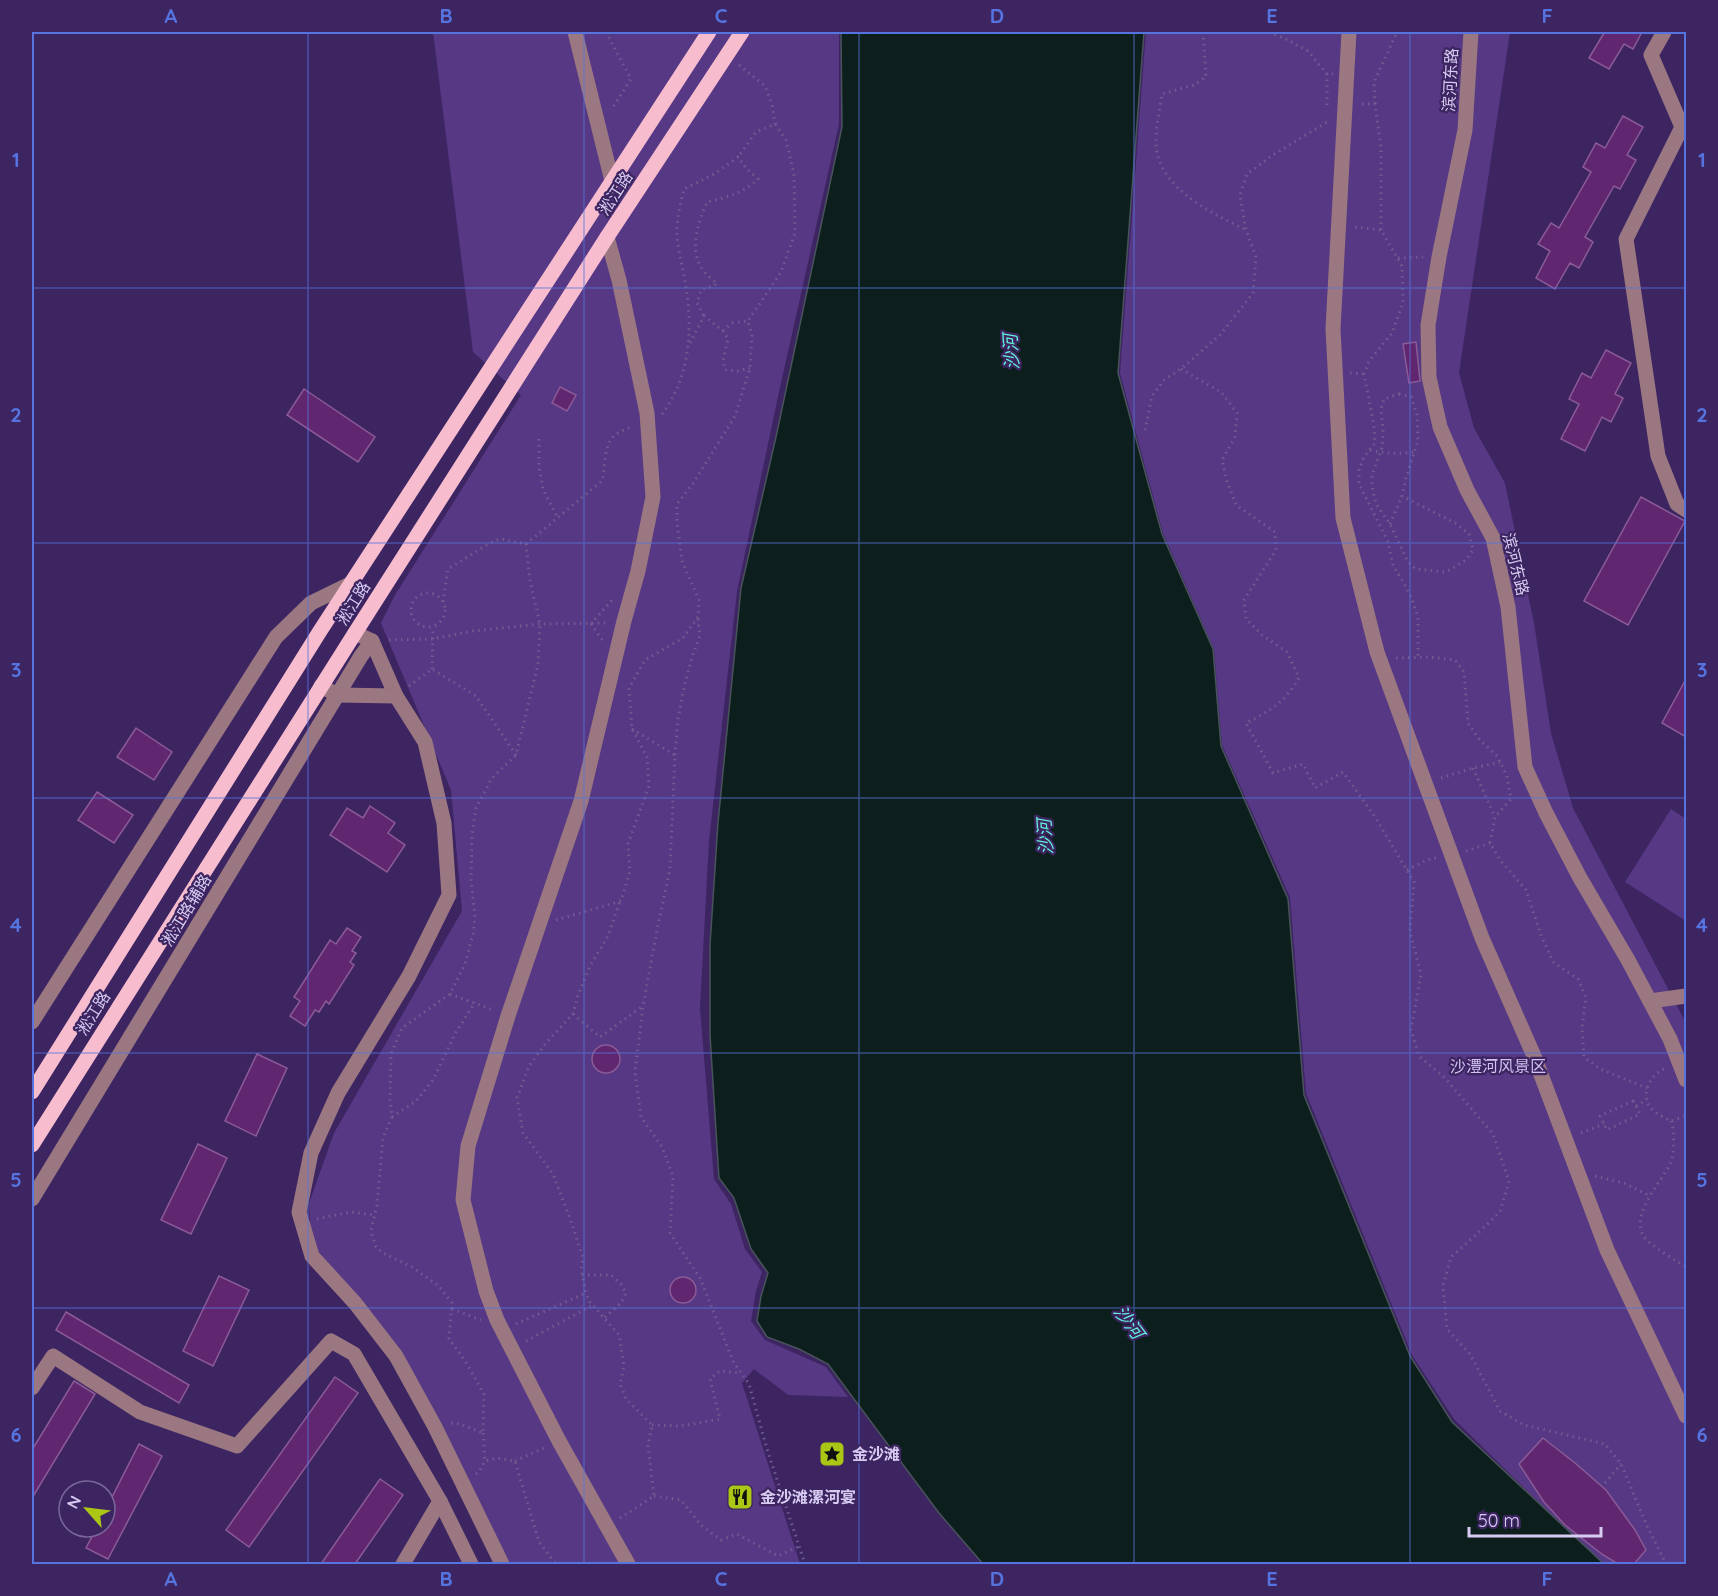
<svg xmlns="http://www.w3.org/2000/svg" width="1718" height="1596" viewBox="0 0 1718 1596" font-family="Quicksand,'Noto Sans SC',sans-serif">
<rect width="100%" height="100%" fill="#3d2562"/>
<g fill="#563884">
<path d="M 433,32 L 839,32 L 839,124 L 779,392 L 737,591 L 709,841 L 700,1008 L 714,1179 L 731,1204 L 745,1249 L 762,1272 L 756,1291 L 751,1321 L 765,1340 L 826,1367 L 848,1397 L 788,1395 L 754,1369 L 742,1383 L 800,1564 L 510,1564 L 416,1379 L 319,1253 L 310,1223 L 309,1203 L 334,1133 L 462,911 L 451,790 L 381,623 L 395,595 L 521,395 L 473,352 Z"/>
<path d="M 1146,32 L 1510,32 L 1459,373 L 1474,428 L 1505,483 L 1534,623 L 1551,733 L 1573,808 L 1686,1023 L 1686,1564 L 1605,1564 L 1565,1528 L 1454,1419 L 1412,1355 L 1306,1093 L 1290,897 L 1222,745 L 1214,649 L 1163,533 L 1120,373 Z"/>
<path d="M 1671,809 L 1686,819 L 1686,921 L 1625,882 Z"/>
</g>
<path fill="#0c1f1c" stroke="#49535c" stroke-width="1.5" d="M 841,32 L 1144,32 L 1118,373 L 1162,534 L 1213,649 L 1221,746 L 1288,899 L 1304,1095 L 1410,1356 L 1452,1422 L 1604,1564 L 983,1564 L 939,1513 L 828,1364 L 799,1349 L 767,1337 L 757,1321 L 761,1296 L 768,1273 L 751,1249 L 734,1198 L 719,1178 L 710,1035 L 710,945 L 718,823 L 741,588 L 776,437 L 842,127 Z"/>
<g fill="#612670" stroke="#8a5b96" stroke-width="1.5">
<path d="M 1602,32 L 1642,32 L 1633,49 L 1624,44 L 1609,69 L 1589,58 L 1604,33 Z"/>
<path d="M 1623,116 L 1643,127 L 1627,155 L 1636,160 L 1620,189 L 1614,186 L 1585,237 L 1593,242 L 1579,268 L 1570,263 L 1555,289 L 1536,278 L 1550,251 L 1538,244 L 1551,223 L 1559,228 L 1591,172 L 1583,167 L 1596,143 L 1605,148 Z"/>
<path d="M 1416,342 L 1420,381 L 1409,383 L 1403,344 Z"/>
<path d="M 1606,350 L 1631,363 L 1615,394 L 1623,398 L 1611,422 L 1602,417 L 1585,451 L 1561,439 L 1579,404 L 1569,399 L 1582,373 L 1591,378 Z"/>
<path d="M 560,387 L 576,395 L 567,411 L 552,403 Z"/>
<path d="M 304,389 L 375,437 L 358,462 L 287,415 Z"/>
<path d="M 1641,497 L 1685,521 L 1628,625 L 1584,601 Z"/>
<path d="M 1686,679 L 1686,737 L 1662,723 Z"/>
<path d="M 136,728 L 172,752 L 154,780 L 117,757 Z"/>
<path d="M 97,792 L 133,815 L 114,843 L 78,820 Z"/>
<path d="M 370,806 L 395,823 L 388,833 L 405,845 L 387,872 L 330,835 L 347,808 L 363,818 Z"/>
<path d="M 347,928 L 361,937 L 352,951 L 356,953 L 350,962 L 354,965 L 329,1004 L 326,1001 L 319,1012 L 315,1010 L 305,1026 L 290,1016 L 300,1001 L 294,997 L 330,940 L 336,944 Z"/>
<circle cx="606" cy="1059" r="14"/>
<path d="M 257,1054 L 287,1068 L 256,1136 L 225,1121 Z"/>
<path d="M 198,1144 L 227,1158 L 191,1234 L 161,1220 Z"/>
<path d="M 219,1276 L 249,1290 L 213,1366 L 183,1351 Z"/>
<circle cx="683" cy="1290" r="13"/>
<path d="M 66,1312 L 189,1385 L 179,1403 L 56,1330 Z"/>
<path d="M 335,1377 L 358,1393 L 249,1547 L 226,1530 Z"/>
<path d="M 74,1381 L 95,1394 L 32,1498 L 32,1450 Z"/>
<path d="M 1543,1438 L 1575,1463 L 1606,1490 L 1635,1530 L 1646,1550 L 1634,1564 L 1618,1564 L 1603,1555 L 1565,1525 L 1544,1502 L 1519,1464 Z"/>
<path d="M 139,1444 L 162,1456 L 108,1559 L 86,1548 L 97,1527 L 105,1527 L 105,1511 Z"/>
<path d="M 380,1479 L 403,1495 L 355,1564 L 321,1564 Z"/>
</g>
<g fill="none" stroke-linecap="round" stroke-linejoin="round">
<g stroke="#705c92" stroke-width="3" stroke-dasharray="1.5 4.5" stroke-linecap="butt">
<path d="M 606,32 L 631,79 L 611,110"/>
<path d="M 1203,32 L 1206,77 L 1194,85 L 1162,94 C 1160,108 1155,131 1156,145 C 1159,189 1212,213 1246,230"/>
<path d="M 1269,32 L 1288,40 L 1308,51 L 1327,74 L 1333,74"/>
<path d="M 739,65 L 765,86 L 772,104 L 775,124"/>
<path d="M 1362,104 L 1375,104 L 1381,148 L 1381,230"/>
<path d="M 1375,104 L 1374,82 L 1397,32"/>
<path d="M 1327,105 L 1327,74"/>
<path d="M 1355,227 L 1381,230 L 1402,266 L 1403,303 L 1392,333 L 1369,361 L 1364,374 L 1374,426 L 1375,443 L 1364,457 L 1359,469 L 1359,484 L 1388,542 L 1393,565 L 1410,594 L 1418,617 L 1418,657"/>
<path d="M 1398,258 L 1423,257"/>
<path d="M 723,331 L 732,323 L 748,321 L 781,272 L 795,233 L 794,174 L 786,140 L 775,124 L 756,132 L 738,157"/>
<path d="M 690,343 L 704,316 L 723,331 L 728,339 L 723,361 L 725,370 L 738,371 L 750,368"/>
<path d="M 1181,369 L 1221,392 L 1237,413 L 1235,437 L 1222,460 L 1227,481 L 1236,505 L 1275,532 L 1276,550 L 1244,600 L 1246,619 L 1262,635 L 1287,652 L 1299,678 C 1285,702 1270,711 1246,723 L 1273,773 L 1303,764 L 1315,788 L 1343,772 L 1375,817 L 1414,882 L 1410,931 L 1421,975 L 1411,1030 L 1419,1056 L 1445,1078 L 1493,1134 L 1509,1181 L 1500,1212 L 1477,1234 L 1451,1257 L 1443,1286 L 1447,1329 L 1470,1354 L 1500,1411 L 1524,1425 L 1605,1444 L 1621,1464 L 1647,1526 L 1666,1564"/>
<path d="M 1350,373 L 1364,374"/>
<path d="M 1399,394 L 1411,397 L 1417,414 L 1418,441 L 1406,478 L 1402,496 L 1455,523 L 1469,534 L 1473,550 L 1466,560 L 1446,572 L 1416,569 L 1408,562 L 1390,524 L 1376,504 L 1372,486 L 1372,475 L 1382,448 L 1383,430 L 1381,409 L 1384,399 Z"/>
<path d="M 662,414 C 691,376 693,326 685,281 C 682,264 677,248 677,230 C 677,217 681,202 684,189 L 716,173 L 738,157 L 747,169 L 758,179 C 742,194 727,197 707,202 C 699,222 689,247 701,267 C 704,273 712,279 717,284 L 701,290 L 697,303 L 704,316"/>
<path d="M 1145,430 L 1152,396 L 1164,380 L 1181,369 L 1220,335 L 1253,293 L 1256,257 L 1246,230 L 1240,195 L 1247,174 L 1273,155 L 1327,122 L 1330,122"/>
<path d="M 539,439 L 539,466 L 543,489 L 557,517"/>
<path d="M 1370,450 C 1385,454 1399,454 1414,452"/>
<path d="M 1390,524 L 1402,496"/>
<circle cx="428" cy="610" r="17"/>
<path d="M 443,602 L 448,569 L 490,543 L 501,539 L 526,544 L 602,481 C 606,467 603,445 615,435 C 620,431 627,429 633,426"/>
<path d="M 591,624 L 612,600"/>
<path d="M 591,624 L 602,640"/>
<path d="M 389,640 L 432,639 L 473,631 L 540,624 L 609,623"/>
<path d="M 1396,658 L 1428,657 L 1455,660 L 1464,672 L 1468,723 L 1478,738 L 1497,756 L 1507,776 L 1511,799 L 1495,817 L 1490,843 L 1500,860 L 1526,890 L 1542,938 L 1554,963 L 1578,979 L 1586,997 L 1582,1028 L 1584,1057 L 1600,1069 L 1647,1088"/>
<path d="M 432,669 L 433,627"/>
<path d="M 409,686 L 432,669 L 476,696 L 516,755"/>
<path d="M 632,729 L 675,755 L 670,869 L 658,925 L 643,1006 L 635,1072 L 641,1117 L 662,1147 L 673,1176 L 670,1233 L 700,1278 L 733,1361 L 749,1384 L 767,1449 L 805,1564"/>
<path d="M 675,755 L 678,719 L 685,683 L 693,654 L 700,636 L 698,617"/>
<path d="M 1473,768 L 1495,817"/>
<path d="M 1441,778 L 1473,768 L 1500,762"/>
<path d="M 1466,851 L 1490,843"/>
<path d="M 1407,870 L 1427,860 L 1436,858"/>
<path d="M 556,920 L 621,901 L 630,871 L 628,844 L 649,786 L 647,757 L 632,729 L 629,688 L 645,660 L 683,638 L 698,617 L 699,600 L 682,561 L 677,522 L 677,504 L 694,482 L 735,416 L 750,368 L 752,335 L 748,321"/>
<path d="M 450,994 L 493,1010"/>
<path d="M 573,1014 L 600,1037 L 643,1006"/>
<path d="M 1664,1069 C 1649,1075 1639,1098 1653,1110 C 1658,1115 1665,1118 1671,1121 L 1686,1116"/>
<path d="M 1633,1101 L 1640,1114 L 1607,1130 L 1600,1116 Z"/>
<path d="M 1636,1106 L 1647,1100"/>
<path d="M 392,1117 L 416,1101 L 433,1080 L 455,1034 L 475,1002"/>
<path d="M 1671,1121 C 1675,1130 1674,1153 1671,1162 C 1662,1182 1624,1220 1648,1241 C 1659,1251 1674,1259 1686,1267"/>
<path d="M 1581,1133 L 1604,1124"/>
<path d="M 1595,1176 L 1624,1183 L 1650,1196"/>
<path d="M 317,1219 L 351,1212 L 374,1215"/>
<path d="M 582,1275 L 611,1275 L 621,1284 L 626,1293 L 621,1303 L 604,1318"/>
<path d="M 452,1309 L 481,1320"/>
<path d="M 516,1324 L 586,1293"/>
<path d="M 526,1341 L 593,1305"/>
<path d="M 451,1423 L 460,1424 L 483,1433 L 484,1394 L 464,1359 L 449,1339 L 452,1303 L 439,1286 L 412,1267 L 383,1253 L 376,1247 L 371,1231 L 377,1205 L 383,1138 L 392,1117 L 390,1099 L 391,1054 L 402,1028 L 450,994 L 465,964 L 473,934 L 475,917 L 471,880 L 472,835 L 476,808 L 492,778 L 516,755 L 538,664 L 540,624 L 530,581 L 526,544"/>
<path d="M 652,1425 L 681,1426 L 720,1419 L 710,1379 L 720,1371 L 741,1373"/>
<path d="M 483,1433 L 485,1461 L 497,1458 L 515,1461 L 539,1542 L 556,1564"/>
<path d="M 515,1461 L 546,1447"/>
<path d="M 476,1474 L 479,1472 L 485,1461"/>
<path d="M 1605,1483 L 1621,1464"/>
<path d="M 654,1496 L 681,1500 L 701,1525 L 721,1540 L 737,1534 L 778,1556 L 800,1546"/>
<path d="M 620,1518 L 654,1496 L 648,1445 L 652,1425 L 626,1399 L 620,1384 L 624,1366 L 619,1335 L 590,1302 L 586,1293 L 581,1270 L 583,1258 L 572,1224 L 553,1174 L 523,1133 L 517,1098 L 529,1066 L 546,1043 L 573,1014 L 578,995 L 590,966 L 608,936 L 620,901"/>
</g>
<g stroke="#9b7781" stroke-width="15">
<path d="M 575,32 L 612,181"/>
<path d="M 1349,32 L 1333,329 L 1343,518 L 1377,652 L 1482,938 L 1534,1056 L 1607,1250 L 1686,1416"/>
<path d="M 1471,32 L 1465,130 L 1439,257 L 1428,325 L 1429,377 L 1440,427 L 1467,490 L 1493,538 L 1508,607 L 1525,767 L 1546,813 L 1580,878 L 1628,960 L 1670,1039 L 1686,1080"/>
<path d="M 1664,32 L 1651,55 L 1682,127 L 1626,239 L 1658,456 L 1677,504 L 1686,510"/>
<path d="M 607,237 L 619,280 L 647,413 L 653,497 L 638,571 L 624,621 L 581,801 L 508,1016 L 468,1146 L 463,1200 L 486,1291 L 497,1320 L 559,1441 L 628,1564"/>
<path d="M 355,633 L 372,641 L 396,696 L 425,742 L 444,823 L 449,895 L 409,976 L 338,1093 L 311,1153 L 299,1212 L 312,1256 L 355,1303 L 396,1356 L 435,1427 L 502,1564"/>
<path d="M 321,686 L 337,695 L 396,696"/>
<path d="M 1650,1001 L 1686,996"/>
<path d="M 32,1022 L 276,637 L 311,603 L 350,584"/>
<path d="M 32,1199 L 361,656 L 372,641"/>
<path d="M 32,1388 L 53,1356 L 140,1412 L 237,1446 L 331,1341 L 354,1354 L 440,1501 L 403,1564"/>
<path d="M 440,1501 L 471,1564"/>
</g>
<g stroke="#f7bdce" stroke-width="15">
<path d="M 32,1092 L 320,631 L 709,32"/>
<path d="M 32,1145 L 355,633 L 607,237 L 742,32"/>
</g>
</g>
<path fill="none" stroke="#5574e0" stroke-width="1.5" stroke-opacity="0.55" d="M 308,32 L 308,1564M 584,32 L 584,1564M 859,32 L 859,1564M 1134,32 L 1134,1564M 1410,32 L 1410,1564M 32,288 L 1686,288M 32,543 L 1686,543M 32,798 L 1686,798M 32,1053 L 1686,1053M 32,1308 L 1686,1308"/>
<defs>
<g id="sight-square" transform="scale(1.35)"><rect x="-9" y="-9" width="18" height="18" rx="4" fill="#abc614" stroke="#3d2562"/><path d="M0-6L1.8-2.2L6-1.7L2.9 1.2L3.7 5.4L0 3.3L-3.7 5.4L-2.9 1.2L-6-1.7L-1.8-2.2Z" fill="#111"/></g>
<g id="restaurant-square" transform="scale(1.35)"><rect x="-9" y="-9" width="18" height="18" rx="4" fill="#abc614" stroke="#3d2562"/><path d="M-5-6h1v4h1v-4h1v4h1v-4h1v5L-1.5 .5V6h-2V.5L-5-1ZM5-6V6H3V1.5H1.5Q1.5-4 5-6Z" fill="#111"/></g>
</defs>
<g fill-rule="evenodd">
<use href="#sight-square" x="832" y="1454"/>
<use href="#restaurant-square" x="740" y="1497"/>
</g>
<g text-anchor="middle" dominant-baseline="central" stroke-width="4.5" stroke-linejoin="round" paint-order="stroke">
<g font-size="16" fill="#d7cbf1" stroke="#3d2562">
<text transform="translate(1450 80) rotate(-87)">滨河东路</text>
<text transform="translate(615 193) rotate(-57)">淞江路</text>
<text transform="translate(1516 564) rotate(76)">滨河东路</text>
<text transform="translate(353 603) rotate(-58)">淞江路</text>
<text transform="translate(186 910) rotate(-59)">淞江路辅路</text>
<text transform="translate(93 1013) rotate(-58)">淞江路</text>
</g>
<g font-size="16" fill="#d1c2f0" stroke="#3d2562">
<text x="1498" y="1066">沙澧河风景区</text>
</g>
<g font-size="16" font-weight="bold" fill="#d7cbf1" stroke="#3d2562" text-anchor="start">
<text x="852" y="1454">金沙滩</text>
<text x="760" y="1497">金沙滩漯河宴</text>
</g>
<g font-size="18" font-style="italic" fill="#62f2d8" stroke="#3d2562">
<text transform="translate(1011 352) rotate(-94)">沙河</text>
<text transform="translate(1045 837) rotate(-94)">沙河</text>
<text transform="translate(1129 1322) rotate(53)">沙河</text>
</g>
</g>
<rect width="1718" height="1596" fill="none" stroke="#3d2562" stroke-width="66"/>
<g transform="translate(87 1509) rotate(298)"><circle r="28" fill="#3d2562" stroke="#7b679b" stroke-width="1.5"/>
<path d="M0-4.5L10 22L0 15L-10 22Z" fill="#abc614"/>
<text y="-9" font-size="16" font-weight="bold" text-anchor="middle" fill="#d7cbf1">N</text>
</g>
<path d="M1469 1527v9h132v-9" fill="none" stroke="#d7cbf1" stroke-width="3"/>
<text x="1478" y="1527" font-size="18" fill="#d7cbf1" stroke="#3d2562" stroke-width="4.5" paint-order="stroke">50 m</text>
<rect x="33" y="33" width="1652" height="1530" fill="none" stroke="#5574e0" stroke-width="2"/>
<g font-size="20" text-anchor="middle" font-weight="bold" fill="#5574e0">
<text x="171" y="23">A</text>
<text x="446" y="23">B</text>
<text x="721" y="23">C</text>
<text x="997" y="23">D</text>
<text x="1272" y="23">E</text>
<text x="1547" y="23">F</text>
<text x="16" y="167">1</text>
<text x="1702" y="167">1</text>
<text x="16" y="422">2</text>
<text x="1702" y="422">2</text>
<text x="16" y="677">3</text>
<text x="1702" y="677">3</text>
<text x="16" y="932">4</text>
<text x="1702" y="932">4</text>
<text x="16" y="1187">5</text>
<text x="1702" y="1187">5</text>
<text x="16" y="1442">6</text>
<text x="1702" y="1442">6</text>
<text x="171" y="1586">A</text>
<text x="446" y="1586">B</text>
<text x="721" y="1586">C</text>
<text x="997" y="1586">D</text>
<text x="1272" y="1586">E</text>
<text x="1547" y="1586">F</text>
</g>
</svg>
